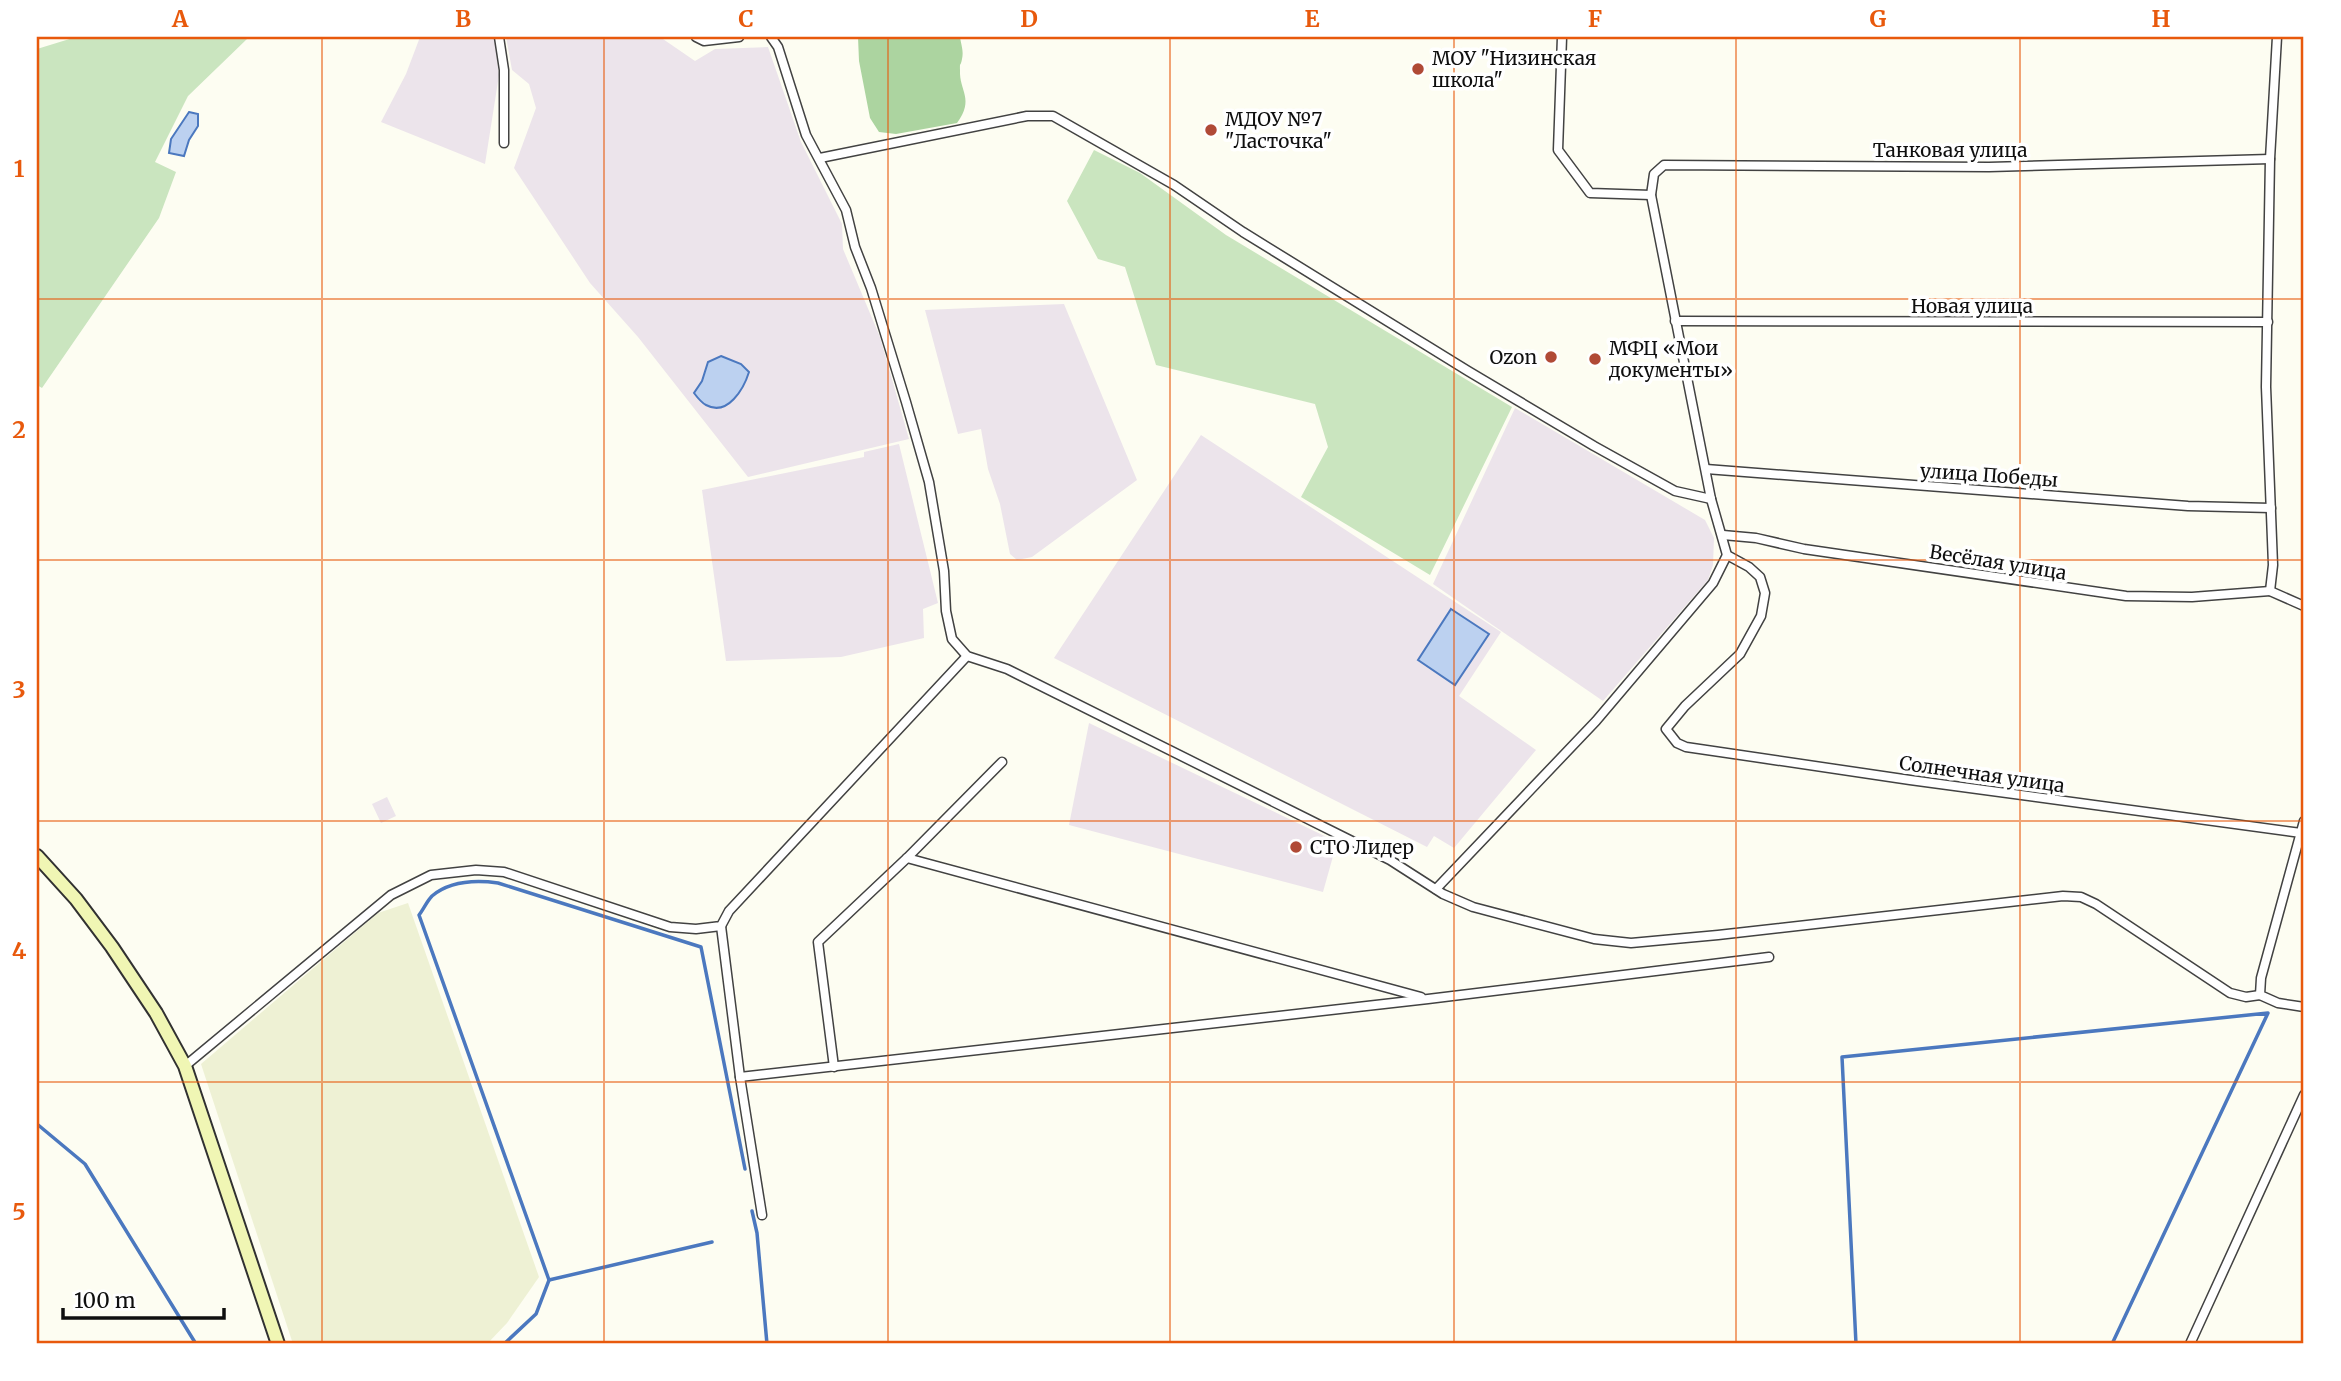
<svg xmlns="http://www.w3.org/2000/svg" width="2341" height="1381" viewBox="0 0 2341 1381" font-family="Merriweather,serif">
<rect width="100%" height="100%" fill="#fdfdf2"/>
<g fill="#ece4eb">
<path d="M 420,37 L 494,37 L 499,75 L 485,164 L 381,122 L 406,74 Z"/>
<path d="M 506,37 L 660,37 L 695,61 L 715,49 L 768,47 L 801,142 L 842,224 L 843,249 L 880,337 L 909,439 L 748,477 L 638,337 L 590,283 L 514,168 L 536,108 L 529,84 L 512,70 Z"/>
<path d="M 1064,304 L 1137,480 L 1032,557 L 1017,560 L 1010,554 L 1000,504 L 988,469 L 981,429 L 958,434 L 925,310 Z"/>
<path d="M 1515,408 L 1705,520 L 1714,538 L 1713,565 L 1708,580 L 1603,701 L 1433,584 Z"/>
<path d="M 1201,435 L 1501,632 L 1459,696 L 1536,750 L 1454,848 L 1434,836 L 1427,847 L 1054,658 Z"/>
<path d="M 899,444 L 938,603 L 923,609 L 924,638 L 841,657 L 726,661 L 702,490 L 864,457 L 864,452 Z"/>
<path d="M 1089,723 L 1337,842 L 1323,892 L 1069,825 Z"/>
<path d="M 387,797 L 396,816 L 381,823 L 372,804 Z"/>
</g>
<path fill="#eef1d4" d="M 408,903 L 539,1277 L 507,1323 L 487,1344 L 293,1344 L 201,1064 L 378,913 Z"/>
<g fill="#cae5bf">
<path d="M 76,37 L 246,37 L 247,39 L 188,96 L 155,162 L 176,172 L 159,218 L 42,388 L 37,385 L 37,49 Z"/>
<path d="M 1094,150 L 1140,173 L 1226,235 L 1512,407 L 1430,575 L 1301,497 L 1328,447 L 1315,404 L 1156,365 L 1125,267 L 1098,259 L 1067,201 Z"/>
</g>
<path fill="#acd4a0" d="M 858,37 L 960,37 C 961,44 964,52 962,59 C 960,69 960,60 960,70 C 959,91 975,99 957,123 L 896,134 L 879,132 L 870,118 L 859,61 Z"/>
<g fill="#bcd1f0" stroke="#4b78bf" stroke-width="2">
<path d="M 189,112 L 198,114 L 198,126 L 189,140 L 184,156 L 169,153 L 171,139 Z"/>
<path d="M 721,356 L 741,364 L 749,372 C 744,388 728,417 706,405 C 702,403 697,397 694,393 L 702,381 L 708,362 Z"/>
<path d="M 1451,609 L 1489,634 L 1455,685 L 1418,660 Z"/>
</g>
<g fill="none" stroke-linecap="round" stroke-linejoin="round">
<g stroke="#4b78bf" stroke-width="3.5">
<path d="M 37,1124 L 85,1164 L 196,1344"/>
<path d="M 752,1211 L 757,1233 L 767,1344"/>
<path d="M 549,1280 L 712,1242"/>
<path d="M 504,1344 L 536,1314 L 549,1280 L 419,915 C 423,910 427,901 432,896 C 450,881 476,880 498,883 L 701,947 L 745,1169"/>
<path d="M 1856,1344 L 1842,1057 L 2268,1013 L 2112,1344"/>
</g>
<g stroke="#424242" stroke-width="11">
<g id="street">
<path d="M 499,37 L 504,70 L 504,143"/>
<path d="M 696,37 L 704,41 L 739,37"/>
<path d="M 771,37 L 778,47 L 806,135 L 846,210 L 855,247 L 871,288 L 906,402 L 929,482 L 944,571 L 946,611 L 952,639 L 967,656 L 1007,669 L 1390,860 L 1443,894 L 1473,907 L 1594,939 L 1631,943 L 1718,935 L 2063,896 L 2081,897 L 2096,904 L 2230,993 L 2246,997 L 2260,995"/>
<path d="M 1562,37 L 1558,150 L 1590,193 L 1651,195"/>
<path d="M 2277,37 L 2270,159 L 2266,387 L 2273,565 L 2270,591 L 2304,606"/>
<path d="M 820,158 L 1027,116 L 1053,116 L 1174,185 L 1243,232 L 1468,371 L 1594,446 L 1675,491 L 1711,499"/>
<path d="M 2270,159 L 1989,167 L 1664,165 L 1654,174 L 1651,195 L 1711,499 L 1727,555 L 1749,567 L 1760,577 L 1765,593 L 1761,616 L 1740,654 L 1685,706 L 1666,729 L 1677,743 L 1686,747 L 1910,780 L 2301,833"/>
<path d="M 1675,321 L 2268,322"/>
<path d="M 1706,469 L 2188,506 L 2271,508"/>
<path d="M 1723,535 L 1756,538 L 1804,549 L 2126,596 L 2192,597 L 2270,591"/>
<path d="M 2304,821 L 2261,978 L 2260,995 L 2278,1003 L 2304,1007"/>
<path d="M 907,858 L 1421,997"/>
<path d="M 1436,889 L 1596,721 L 1713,583 L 1727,555"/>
<path d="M 721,926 L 740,1077 L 762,1215"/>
<path d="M 185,1066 L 391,895 L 431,875 L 476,870 L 504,872 L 670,927 L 696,929 L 721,926 L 729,911 L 967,656"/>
<path d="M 834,1067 L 818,942 L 907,858 L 1002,762"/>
<path d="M 740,1077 L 1428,999 L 1769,957"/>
<path d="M 2190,1344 L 2304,1095"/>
</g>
</g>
<g stroke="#313131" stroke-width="16">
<path id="secondary" d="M 37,856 L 76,899 L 112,947 L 156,1013 L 185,1066 L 278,1344"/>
</g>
<use href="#street" stroke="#fff" stroke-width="8"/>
<use href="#secondary" stroke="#f0f6b4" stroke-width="12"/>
</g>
<path fill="none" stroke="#e8590c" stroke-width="2" stroke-opacity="0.55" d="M 322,37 L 322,1344M 604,37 L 604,1344M 888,37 L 888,1344M 1170,37 L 1170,1344M 1454,37 L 1454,1344M 1736,37 L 1736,1344M 2020,37 L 2020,1344M 37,299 L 2304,299M 37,560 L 2304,560M 37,821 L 2304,821M 37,1082 L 2304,1082"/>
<g fill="#b04a36" stroke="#fff" stroke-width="2.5">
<circle cx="1418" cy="69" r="7"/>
<circle cx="1211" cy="130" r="7"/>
<circle cx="1551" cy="357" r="7"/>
<circle cx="1595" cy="359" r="7"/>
<circle cx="1296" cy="847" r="7"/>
</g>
<g text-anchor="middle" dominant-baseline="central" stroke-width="7" stroke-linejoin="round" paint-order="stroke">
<g font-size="19" fill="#0f0f0f" stroke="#fff" text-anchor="start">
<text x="1432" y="58">МОУ "Низинская<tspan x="1432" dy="22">школа"</tspan></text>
<text x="1225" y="119">МДОУ №7<tspan x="1225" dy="22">"Ласточка"</tspan></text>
<text x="1609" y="348">МФЦ «Мои<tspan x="1609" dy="22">документы»</tspan></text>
<text x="1537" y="357" text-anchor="end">Ozon</text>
<text x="1310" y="847">СТО Лидер</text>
</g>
<g font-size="19" fill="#0f0f0f" stroke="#fff">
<text x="1950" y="150">Танковая улица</text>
<text x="1972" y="306">Новая улица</text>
<text transform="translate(1989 475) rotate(4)">улица Победы</text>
<text transform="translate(1998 562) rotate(9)">Весёлая улица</text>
<text transform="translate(1982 774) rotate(8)">Солнечная улица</text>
</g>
</g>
<rect width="2341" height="1381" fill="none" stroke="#ffffff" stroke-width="77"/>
<path d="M63 1308v10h161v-10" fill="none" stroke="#0f0f0f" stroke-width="3.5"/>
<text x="74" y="1308" font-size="21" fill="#0f0f0f" stroke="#ffffff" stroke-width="5" paint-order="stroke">100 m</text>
<rect x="38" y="38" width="2264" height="1304" fill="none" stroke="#e8590c" stroke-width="2.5"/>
<g font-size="23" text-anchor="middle" font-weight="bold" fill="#e8590c">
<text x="180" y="27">A</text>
<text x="463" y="27">B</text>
<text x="746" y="27">C</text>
<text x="1029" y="27">D</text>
<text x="1312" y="27">E</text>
<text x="1595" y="27">F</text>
<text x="1878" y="27">G</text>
<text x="2161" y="27">H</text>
<text x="19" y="177">1</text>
<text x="19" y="438">2</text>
<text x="19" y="698">3</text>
<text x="19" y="959">4</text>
<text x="19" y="1220">5</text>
</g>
</svg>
